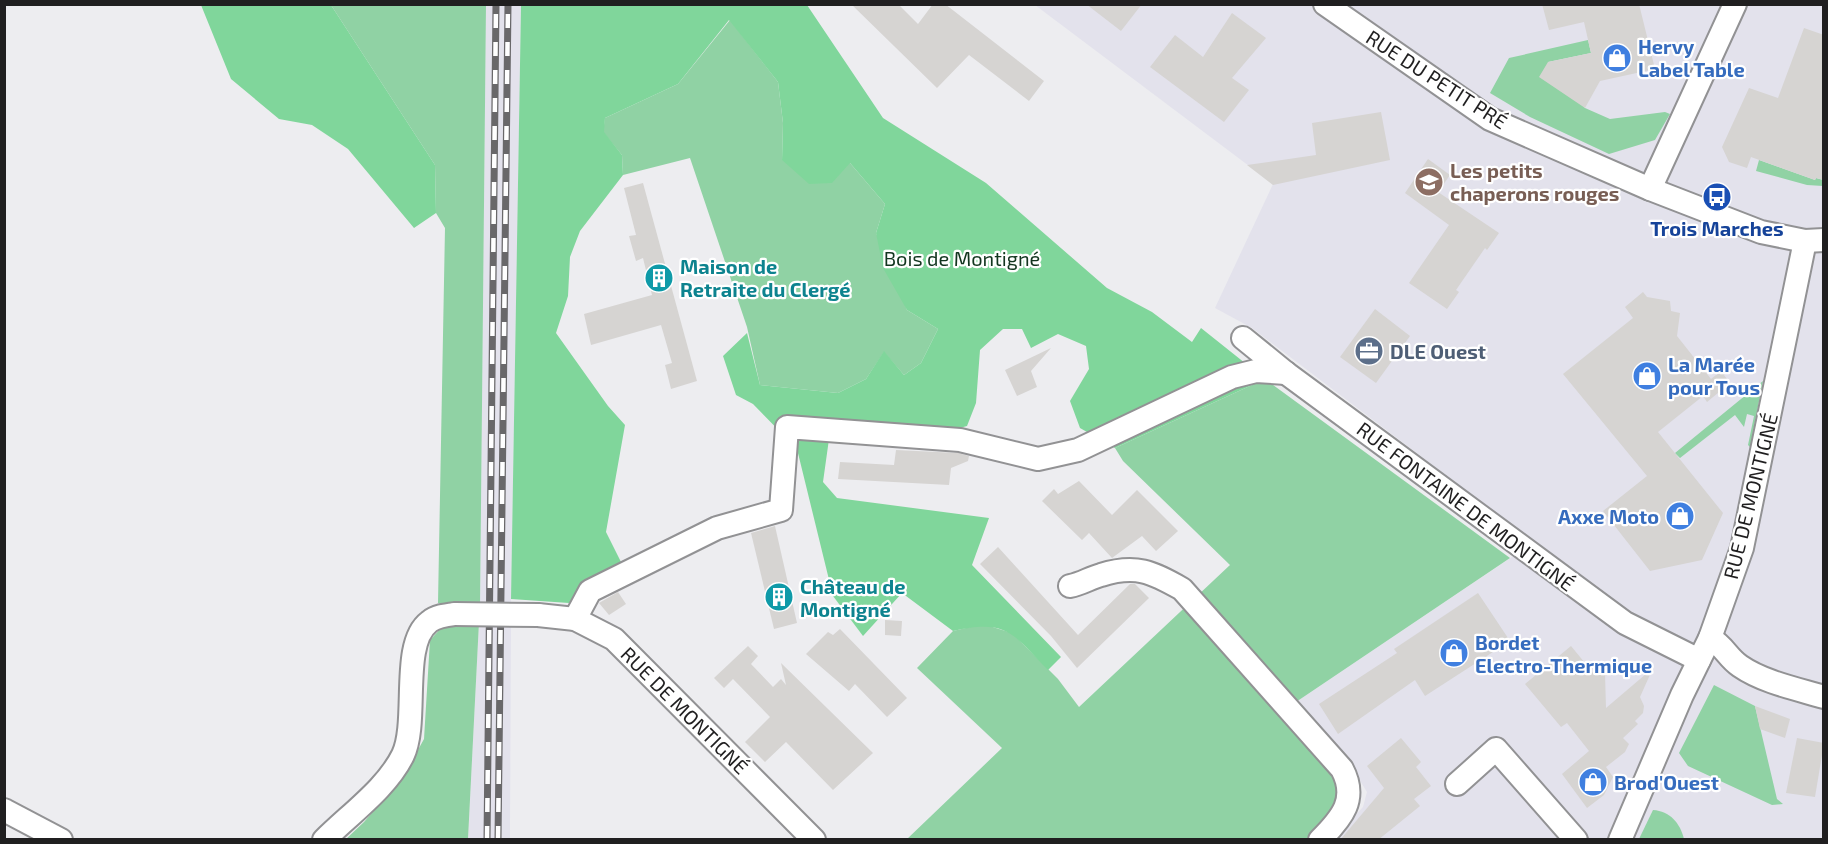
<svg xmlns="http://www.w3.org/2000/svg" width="1828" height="844" viewBox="0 0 1828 844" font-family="'Exo 2',sans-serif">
<rect width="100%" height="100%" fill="#ededf0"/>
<g fill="#e3e2ec">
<path d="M 486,5 L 521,5 L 511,607 L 480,607 Z"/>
<path d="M 1035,5 L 1823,5 L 1823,839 L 1333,839 L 1363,807 L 1367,792 L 1351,766 L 1296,702 L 1534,542 L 1252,328 L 1215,308 L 1273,184 Z"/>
<path d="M 511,621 L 510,839 L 468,840 L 479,622 Z"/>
</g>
<g fill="#90d2a4">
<path d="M 331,5 L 486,5 L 480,607 L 455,608 L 438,603 L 445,228 L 436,213 L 435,165 Z"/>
<path d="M 730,20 L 778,82 L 783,123 L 782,160 L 850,163 L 885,204 L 876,233 L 907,310 L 938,329 L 921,363 L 904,375 L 884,352 L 866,379 L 838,393 L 760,385 L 747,327 L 690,158 L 623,175 L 622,155 L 603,132 L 605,118 L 678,84 Z"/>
<path d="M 1588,40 L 1591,53 L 1548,62 L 1585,108 L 1610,119 L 1665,112 L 1670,114 L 1655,140 L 1609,154 L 1530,117 L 1490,93 L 1509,58 Z"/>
<path d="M 1759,160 L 1815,180 L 1816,178 L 1823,180 L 1823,186 L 1807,185 L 1756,171 Z"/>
<path d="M 1265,379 L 1510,558 L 1296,702 L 1312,742 L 1343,790 L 1314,839 L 906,840 L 1002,748 L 917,668 L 953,631 L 983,624 L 1012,633 L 1058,679 L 1079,707 L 1230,565 L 1123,461 L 1115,448 Z"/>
<path d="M 1763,381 L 1750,447 L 1748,445 L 1754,416 L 1747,414 L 1744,427 L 1735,415 L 1680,458 L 1675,453 Z"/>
<path d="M 479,622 L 468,839 L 345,840 L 364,822 L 403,777 L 424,739 L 430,640 L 444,625 Z"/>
<path d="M 1714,685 L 1755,706 L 1777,799 L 1783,804 L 1772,805 L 1688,766 L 1679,753 Z"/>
<path d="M 1653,810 C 1670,811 1680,823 1684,839 L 1639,839 Z"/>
</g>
<g fill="#80d69b">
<path d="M 201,5 L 331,5 L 435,165 L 436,213 L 414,228 L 348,149 L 312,125 L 279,119 L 231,79 Z"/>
<path d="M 521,5 L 807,5 L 883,118 L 986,183 L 1107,288 L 1152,312 L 1192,342 L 1201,328 L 1265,379 L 1115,448 L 1080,428 L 1070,401 L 1089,369 L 1086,346 L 1058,334 L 1031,348 L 1022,329 L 1003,329 L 980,350 L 976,403 L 967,426 L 941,433 L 829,439 L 823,482 L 837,498 L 989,518 L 972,565 L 1061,657 L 1048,670 C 1012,633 1007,619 953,631 L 902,593 L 863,636 L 833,596 L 797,449 L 753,404 L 736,395 L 723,356 L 747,333 L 760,385 L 838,393 L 866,379 L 884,351 L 904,375 L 921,363 L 938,329 L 907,310 L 883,268 L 876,233 L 885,204 L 850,163 L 832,183 L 809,184 L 782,160 L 783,123 L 778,82 L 729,20 L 678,84 L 605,118 L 604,132 L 622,155 L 623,175 L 580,231 L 570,257 L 568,296 L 556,333 L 608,406 L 625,425 L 606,532 L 622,564 L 591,577 L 569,603 L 511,599 Z"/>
</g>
<g fill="#d6d4d2">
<path d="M 851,4 L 898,4 L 918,24 L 933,4 L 945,4 L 1044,81 L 1029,101 L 969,55 L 937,88 Z"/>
<path d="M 1086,4 L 1142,4 L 1121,31 Z"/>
<path d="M 1542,4 L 1639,4 L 1655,69 L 1600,81 L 1585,108 L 1539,77 L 1548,62 L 1591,53 L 1584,22 L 1549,30 Z"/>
<path d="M 1232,13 L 1266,38 L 1232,78 L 1249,90 L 1224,122 L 1150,67 L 1175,35 L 1203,57 Z"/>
<path d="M 1804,28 L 1824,35 L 1824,180 L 1816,178 L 1815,180 L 1751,157 L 1747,168 L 1729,162 L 1722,147 L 1749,88 L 1778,98 Z"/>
<path d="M 1381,112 L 1390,160 L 1273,185 L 1247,165 L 1316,155 L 1312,123 Z"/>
<path d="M 1428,159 L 1450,175 L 1438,192 L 1499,233 L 1487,250 L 1485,248 L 1456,290 L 1459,292 L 1447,309 L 1409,283 L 1449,225 L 1405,193 Z"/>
<path d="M 643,183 L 697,381 L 671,389 L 665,365 L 672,363 L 661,325 L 591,345 L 584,314 L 652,295 L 643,258 L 636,261 L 629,236 L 636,235 L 624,188 Z"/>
<path d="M 1643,292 L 1647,297 L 1670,301 L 1671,311 L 1680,313 L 1677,336 L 1711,379 L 1721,371 L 1730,383 L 1707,402 L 1703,396 L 1658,432 L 1723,513 L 1702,560 L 1650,571 L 1603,511 L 1647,476 L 1563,374 L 1633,318 L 1625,307 Z"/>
<path d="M 1375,309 L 1410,336 L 1376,383 L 1340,357 Z"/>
<path d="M 1051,348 L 1031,371 L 1037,387 L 1017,396 L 1005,370 Z"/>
<path d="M 896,450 L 958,453 L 969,456 L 968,461 L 951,468 L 949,485 L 838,479 L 840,462 L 894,465 Z"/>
<path d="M 1079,481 L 1112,515 L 1137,490 L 1178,531 L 1156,551 L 1142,536 L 1112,558 L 1089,533 L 1082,540 L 1042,501 L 1054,489 L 1058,494 Z"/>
<path d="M 775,526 L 797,623 L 774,629 L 751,533 Z"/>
<path d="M 998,547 L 1078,635 L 1130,584 L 1135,584 L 1149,598 L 1077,668 L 1051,636 L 980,564 Z"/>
<path d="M 618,592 L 626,604 L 609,615 L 599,603 Z"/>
<path d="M 1478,593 L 1510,641 L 1425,696 L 1415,680 L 1338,734 L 1319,704 L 1397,653 L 1394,649 Z"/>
<path d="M 885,620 L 902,621 L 901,636 L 885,635 Z"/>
<path d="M 840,629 L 907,698 L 887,717 L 855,684 L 849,691 L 806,654 L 828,632 L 833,635 Z"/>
<path d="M 748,646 L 758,656 L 751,664 L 773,687 L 781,679 L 786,685 L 781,663 L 873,753 L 833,790 L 786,742 L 765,762 L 745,742 L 770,717 L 733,679 L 724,688 L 714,678 Z"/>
<path d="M 1571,646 L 1594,674 L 1605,673 L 1606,708 L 1653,668 L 1640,697 L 1644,706 L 1643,713 L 1635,721 L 1638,724 L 1623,738 L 1629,744 L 1625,752 L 1606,767 L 1613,777 L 1604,795 L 1587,808 L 1562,774 L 1589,751 L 1567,723 L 1561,727 L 1525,684 Z"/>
<path d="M 1755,706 L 1790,719 L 1785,738 L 1760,729 Z"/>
<path d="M 1401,738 L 1421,762 L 1416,767 L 1431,786 L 1414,799 L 1420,806 L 1378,840 L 1340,840 L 1384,788 L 1367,766 Z"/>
<path d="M 1797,738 L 1824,743 L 1815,797 L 1786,793 Z"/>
</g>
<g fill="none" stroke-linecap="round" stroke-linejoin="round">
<g stroke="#929294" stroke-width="26">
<g id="minor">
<path d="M 1325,4 L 1490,119 L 1650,189 L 1761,232 L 1805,241 L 1824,240"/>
<path d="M 1650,189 L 1735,4"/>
<path d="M 1243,338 L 1286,373 L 1625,623 L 1699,660"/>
<path d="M 1070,586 C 1081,584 1090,578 1101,575 C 1136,564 1152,572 1182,589 L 1342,769 C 1358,799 1342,818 1320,840"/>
<path d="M 538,615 L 575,619 L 614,639 L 814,840"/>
<path d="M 575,619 L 590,591 L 717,528 L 781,510 L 787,427 L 960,440 L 1038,459 L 1078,450 L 1232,377 L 1256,371 L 1286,373"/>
<path d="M 1710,638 C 1725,647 1727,657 1740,666 C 1763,682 1797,689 1824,697"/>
<path d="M 1457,784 L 1496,749 L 1576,840"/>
<path d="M 4,810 L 61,840"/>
<path d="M 324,840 C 350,814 387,788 403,755 C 419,721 400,644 429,622 C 436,616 446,615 455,614"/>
<path d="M 1620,840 L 1682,695 L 1710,638 L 1742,548 L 1805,241"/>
</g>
</g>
<use href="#minor" stroke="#fff" stroke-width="22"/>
<g stroke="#69686a" stroke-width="7">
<g id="rail">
<path d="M 487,840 L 496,4"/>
<path d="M 498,840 L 508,4"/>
</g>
</g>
<use href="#rail" stroke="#fff" stroke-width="4.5" stroke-dasharray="14" stroke-linecap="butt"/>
<g stroke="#929294" stroke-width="26" stroke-linecap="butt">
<path id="minor-bridge" d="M 455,614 L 538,615"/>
</g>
<use href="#minor-bridge" stroke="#fff" stroke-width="22"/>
</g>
<defs>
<g id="shop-disc" transform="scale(1.5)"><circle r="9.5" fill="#3f7fe0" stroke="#fff"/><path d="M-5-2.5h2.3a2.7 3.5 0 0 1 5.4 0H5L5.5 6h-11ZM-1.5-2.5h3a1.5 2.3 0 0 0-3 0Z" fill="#fff"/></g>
<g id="school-disc" transform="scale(1.5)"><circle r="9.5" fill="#8d6e63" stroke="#fff"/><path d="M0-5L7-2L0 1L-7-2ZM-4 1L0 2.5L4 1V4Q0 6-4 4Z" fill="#fff"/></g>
<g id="bus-disc" transform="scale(1.5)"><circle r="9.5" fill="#1a4fb4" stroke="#fff"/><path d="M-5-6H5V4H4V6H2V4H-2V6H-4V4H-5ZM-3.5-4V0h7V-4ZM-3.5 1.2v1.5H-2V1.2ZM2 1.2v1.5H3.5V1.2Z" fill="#fff"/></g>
<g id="building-disc" transform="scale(1.5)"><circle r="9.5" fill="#0f9aa8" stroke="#fff"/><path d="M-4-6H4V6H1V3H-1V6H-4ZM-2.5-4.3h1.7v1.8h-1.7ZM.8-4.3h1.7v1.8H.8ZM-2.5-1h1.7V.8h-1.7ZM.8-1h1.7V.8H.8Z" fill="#fff"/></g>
<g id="office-disc" transform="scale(1.5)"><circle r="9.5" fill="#5c6f8a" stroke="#fff"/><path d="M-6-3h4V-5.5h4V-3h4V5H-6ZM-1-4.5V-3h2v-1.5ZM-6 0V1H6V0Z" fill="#fff"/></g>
</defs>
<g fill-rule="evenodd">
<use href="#shop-disc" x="1617" y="58"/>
<use href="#school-disc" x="1429" y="182"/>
<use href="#bus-disc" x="1717" y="197"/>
<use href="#building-disc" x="659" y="278"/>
<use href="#office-disc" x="1369" y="351"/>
<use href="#shop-disc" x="1647" y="376"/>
<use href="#shop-disc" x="1680" y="516"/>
<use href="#building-disc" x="779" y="597"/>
<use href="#shop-disc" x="1454" y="653"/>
<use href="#shop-disc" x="1593" y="782"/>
</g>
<g text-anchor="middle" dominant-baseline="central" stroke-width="4.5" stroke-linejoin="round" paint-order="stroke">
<g font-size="20" font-weight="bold" fill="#366cbe" stroke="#fff" text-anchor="start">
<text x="1638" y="46">Hervy<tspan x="1638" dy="23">Label Table</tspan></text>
<text x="1668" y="364">La Marée<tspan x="1668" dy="23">pour Tous</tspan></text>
<text x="1659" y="516" text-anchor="end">Axxe Moto</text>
<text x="1475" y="642">Bordet<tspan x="1475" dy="23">Electro-Thermique</tspan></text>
<text x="1614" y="782">Brod'Ouest</text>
</g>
<g font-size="20" fill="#201f20" stroke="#fff">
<text transform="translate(1437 79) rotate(33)">RUE DU PETIT PRÉ</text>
<text transform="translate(1750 496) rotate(-76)">RUE DE MONTIGNÉ</text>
<text transform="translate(1466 506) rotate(37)">RUE FONTAINE DE MONTIGNÉ</text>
<text transform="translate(685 710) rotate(45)">RUE DE MONTIGNÉ</text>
</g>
<g font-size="20" font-weight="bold" fill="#785e54" stroke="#fff" text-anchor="start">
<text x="1450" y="170">Les petits<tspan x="1450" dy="23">chaperons rouges</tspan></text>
</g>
<g font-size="20" font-weight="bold" fill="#164399" stroke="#fff">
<text x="1717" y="228">Trois Marches</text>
</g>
<g font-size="20" fill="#12361f" stroke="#fff">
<text x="962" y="258">Bois de Montigné</text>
</g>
<g font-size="20" font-weight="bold" fill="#0d838f" stroke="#fff" text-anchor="start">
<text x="680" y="266">Maison de<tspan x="680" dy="23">Retraite du Clergé</tspan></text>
<text x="800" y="586">Château de<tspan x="800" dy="23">Montigné</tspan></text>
</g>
<g font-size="20" font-weight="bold" fill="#4e5e75" stroke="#fff" text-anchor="start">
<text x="1390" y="351">DLE Ouest</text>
</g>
</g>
<rect width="1828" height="844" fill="none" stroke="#201f20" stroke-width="12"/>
</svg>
